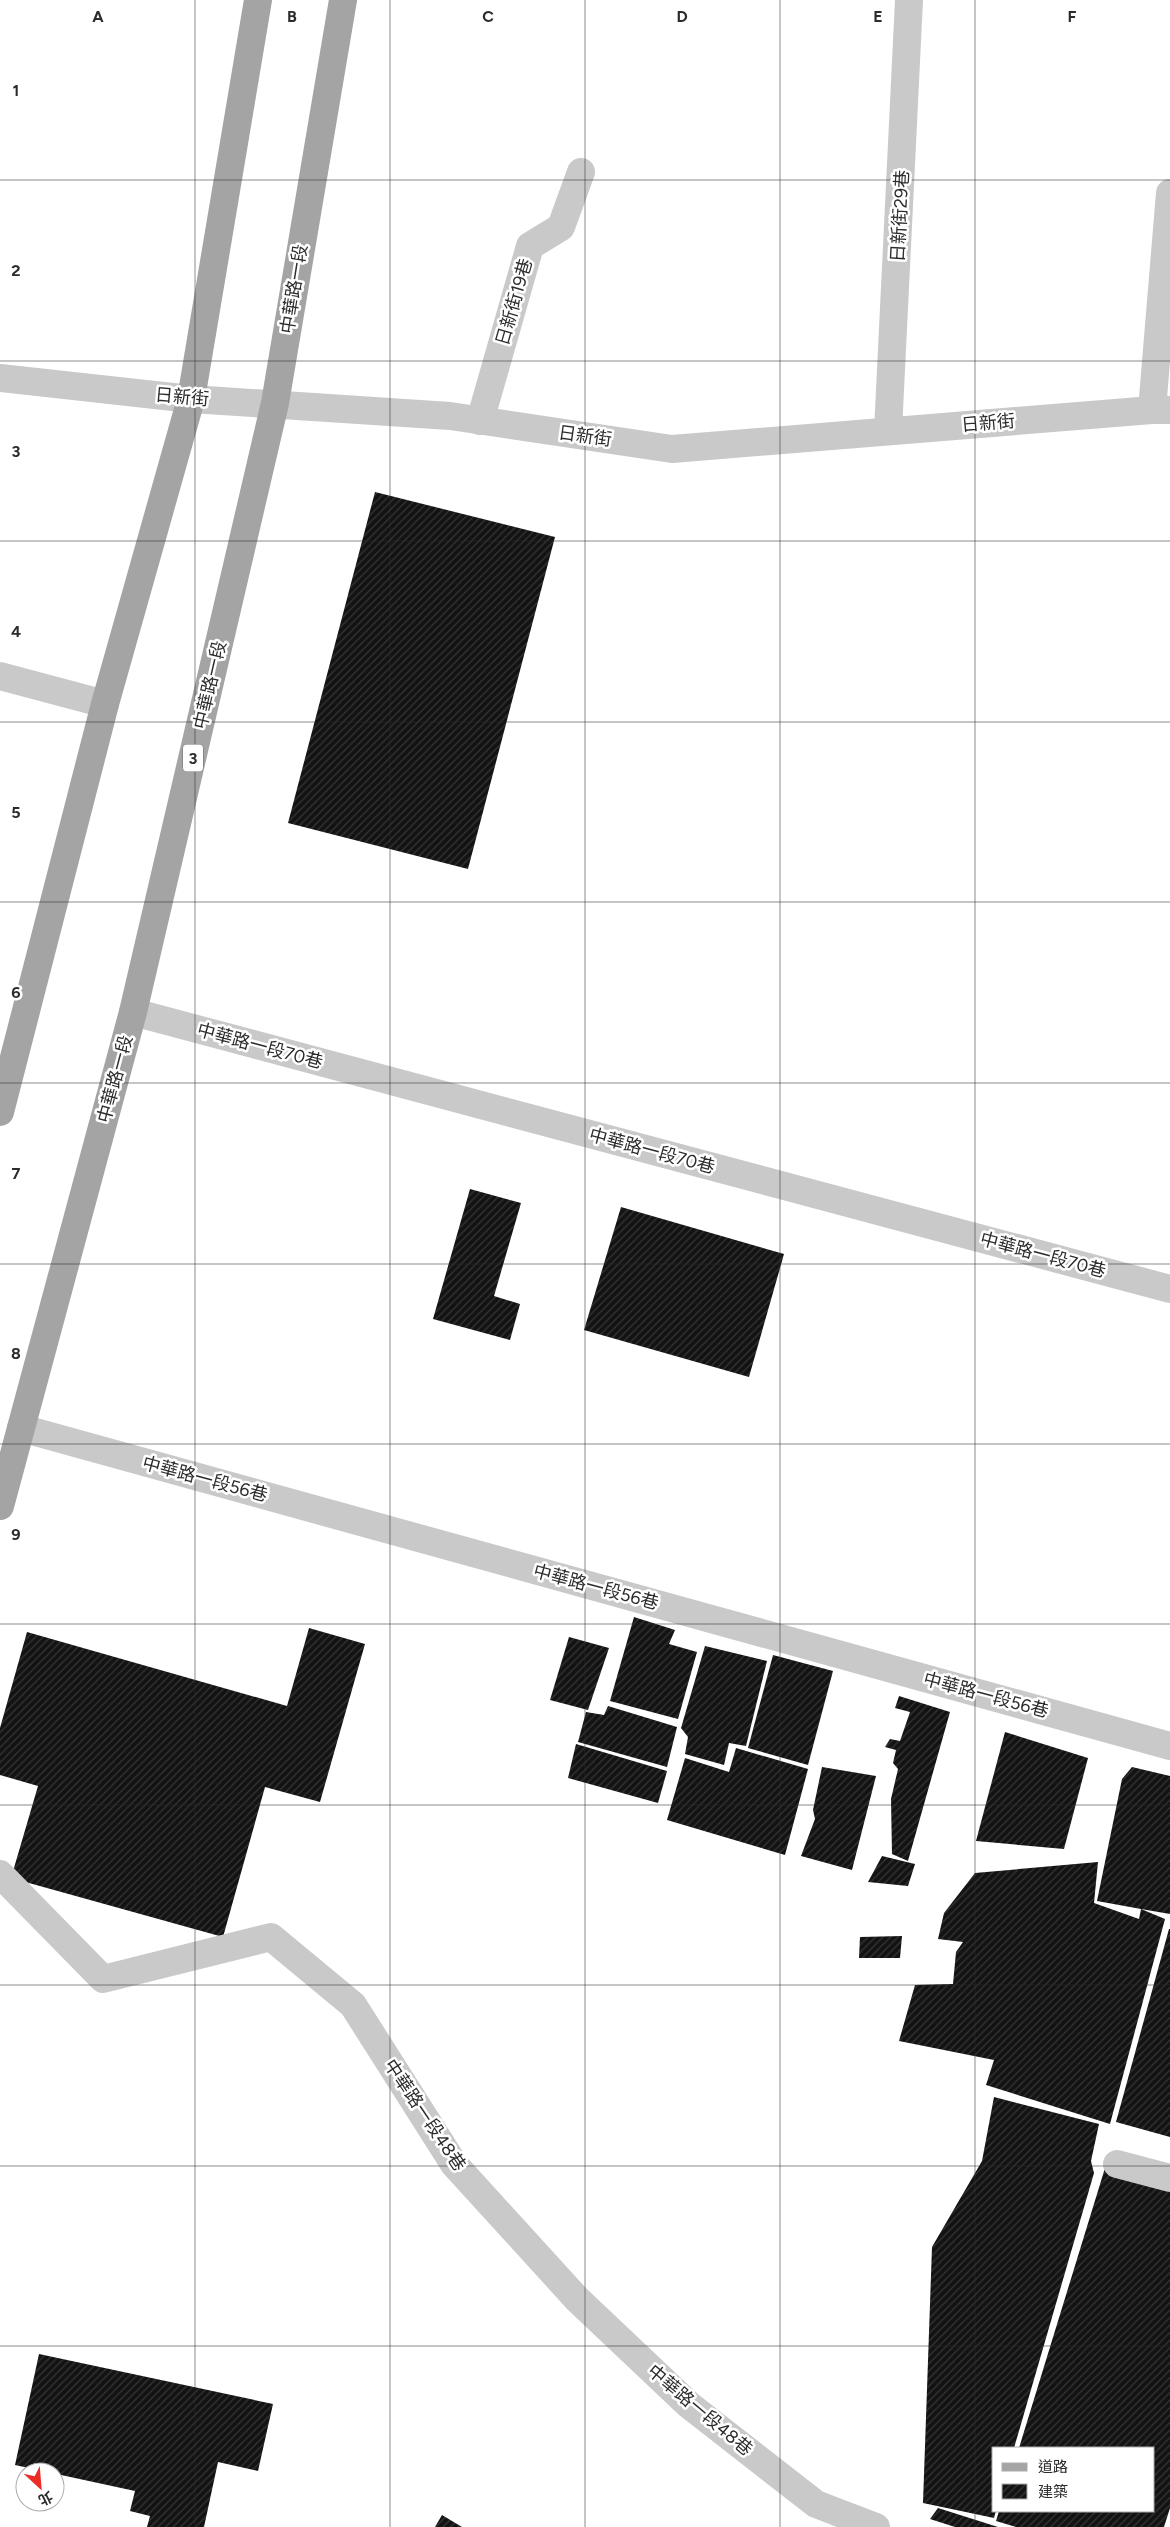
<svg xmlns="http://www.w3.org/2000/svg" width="1170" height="2527" viewBox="0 0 1170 2527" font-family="Figtree,'Noto Sans TC',sans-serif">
<defs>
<pattern id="building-hatch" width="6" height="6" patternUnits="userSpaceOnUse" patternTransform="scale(1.25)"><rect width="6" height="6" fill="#131313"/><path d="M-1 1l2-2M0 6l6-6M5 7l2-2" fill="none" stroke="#363636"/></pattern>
</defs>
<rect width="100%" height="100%" fill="#fff"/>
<g fill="url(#building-hatch)">
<path d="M 375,492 L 555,537 L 468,869 L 288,823 Z"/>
<path d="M 470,1189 L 521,1203 L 494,1296 L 520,1304 L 510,1340 L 433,1319 Z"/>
<path d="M 621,1207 L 784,1254 L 749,1377 L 584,1330 Z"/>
<path d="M 634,1617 L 675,1630 L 669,1644 L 697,1652 L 678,1719 L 610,1701 Z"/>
<path d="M 309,1628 L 365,1644 L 320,1802 L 265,1787 L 223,1937 L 11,1878 L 38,1786 L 0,1775 L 0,1728 L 27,1632 L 287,1706 Z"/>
<path d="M 569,1637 L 609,1648 L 588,1710 L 550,1700 Z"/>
<path d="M 705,1646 L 767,1661 L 746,1746 L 729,1743 L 724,1765 L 685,1754 L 688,1737 L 681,1728 Z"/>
<path d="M 773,1655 L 833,1671 L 808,1765 L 748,1748 Z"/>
<path d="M 899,1696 L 950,1712 L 908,1861 L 892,1854 L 891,1799 L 898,1769 L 893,1763 L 896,1750 L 885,1747 L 890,1739 L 900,1741 L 910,1712 L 895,1708 Z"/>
<path d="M 608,1706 L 677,1727 L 667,1767 L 578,1742 L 586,1712 L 604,1715 Z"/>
<path d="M 1005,1732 L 1088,1758 L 1064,1849 L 976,1841 Z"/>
<path d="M 576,1744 L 667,1771 L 658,1803 L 568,1778 Z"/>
<path d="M 736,1748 L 808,1769 L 785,1855 L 667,1820 L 685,1758 L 729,1772 Z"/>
<path d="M 822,1767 L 876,1776 L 852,1870 L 801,1856 L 815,1819 L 813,1810 Z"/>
<path d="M 1132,1767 L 1170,1776 L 1170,1914 L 1141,1909 L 1165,1919 L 1110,2124 L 986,2085 L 994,2060 L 899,2041 L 915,1985 L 953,1984 L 956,1952 L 963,1942 L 938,1939 L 944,1913 L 975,1873 L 1098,1862 L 1094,1903 L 1139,1919 L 1141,1909 L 1097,1901 L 1122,1779 Z"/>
<path d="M 882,1856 L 915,1864 L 908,1886 L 868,1882 Z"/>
<path d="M 1169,1929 L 1170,1929 L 1170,2137 L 1116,2122 Z"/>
<path d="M 902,1936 L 900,1958 L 859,1958 L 860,1937 Z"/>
<path d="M 994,2097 L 1099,2124 L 1091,2161 L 1094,2173 L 1014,2448 L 994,2448 L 994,2511 L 996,2511 L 994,2518 L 923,2503 L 932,2247 L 982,2161 Z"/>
<path d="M 1105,2168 L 1170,2188 L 1170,2508 L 1164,2527 L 1016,2527 L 996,2521 L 999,2511 L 1154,2511 L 1154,2448 L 1019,2448 Z"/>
<path d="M 39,2354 L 273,2404 L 258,2471 L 218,2462 L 204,2527 L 147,2527 L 150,2516 L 130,2511 L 135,2491 L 15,2465 Z"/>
<path d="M 938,2508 L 998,2527 L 955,2527 L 930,2519 Z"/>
<path d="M 442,2515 L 462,2527 L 435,2527 Z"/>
</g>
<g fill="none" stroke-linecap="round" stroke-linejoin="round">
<g stroke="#c9c9c9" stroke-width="28">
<path d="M 0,378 L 191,399 L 450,416 L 672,449 L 1152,410 L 1170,410"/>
<path d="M 1152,410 L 1170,193"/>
<path d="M 480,421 L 530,246 L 561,227 L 581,172"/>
<path d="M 888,431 L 909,0"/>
<path d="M 0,676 L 105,704"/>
<path d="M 133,1012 L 1170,1289"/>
<path d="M 21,1428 L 1170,1746"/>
<path d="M 0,1874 L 103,1979 L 271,1937 L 353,2005 L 454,2164 L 577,2299 L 689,2405 L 816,2504 L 876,2527"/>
<path d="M 1117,2164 L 1170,2178"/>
</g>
<g stroke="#a4a4a4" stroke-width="28">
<path d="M 0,1112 L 105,704 L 191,399 L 258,0"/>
<path d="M 0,1506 L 133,1012 L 275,403 L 343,0"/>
</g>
</g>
<path fill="none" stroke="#2c2c2c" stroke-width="1" stroke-opacity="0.55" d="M 195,0 L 195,2527M 390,0 L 390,2527M 585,0 L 585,2527M 780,0 L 780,2527M 975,0 L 975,2527M 0,180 L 1170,180M 0,361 L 1170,361M 0,541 L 1170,541M 0,722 L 1170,722M 0,902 L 1170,902M 0,1083 L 1170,1083M 0,1264 L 1170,1264M 0,1444 L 1170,1444M 0,1624 L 1170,1624M 0,1805 L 1170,1805M 0,1985 L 1170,1985M 0,2166 L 1170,2166M 0,2346 L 1170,2346"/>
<g text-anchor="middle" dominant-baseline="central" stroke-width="5" stroke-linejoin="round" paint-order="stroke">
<rect fill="#fff" stroke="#6b6b6b" stroke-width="1" x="183" y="744.5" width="20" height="27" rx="4"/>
<g font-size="16" font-weight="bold" fill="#2c2c2c">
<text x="193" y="758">3</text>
</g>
<g font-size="18" fill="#2c2c2c" stroke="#fff">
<text transform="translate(900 216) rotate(-87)">日新街29巷</text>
<text transform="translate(294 289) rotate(-81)">中華路一段</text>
<text transform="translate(514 302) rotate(-74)">日新街19巷</text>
<text transform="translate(182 397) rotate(5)">日新街</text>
<text transform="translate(988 423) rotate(-5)">日新街</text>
<text transform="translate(585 436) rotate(8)">日新街</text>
<text transform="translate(210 685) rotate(-77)">中華路一段</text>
<text transform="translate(260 1046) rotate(15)">中華路一段70巷</text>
<text transform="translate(115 1079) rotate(-75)">中華路一段</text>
<text transform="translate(652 1151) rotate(15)">中華路一段70巷</text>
<text transform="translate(1043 1255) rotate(15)">中華路一段70巷</text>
<text transform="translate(205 1479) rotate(15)">中華路一段56巷</text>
<text transform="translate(596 1587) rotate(15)">中華路一段56巷</text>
<text transform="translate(986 1695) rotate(15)">中華路一段56巷</text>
<text transform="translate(425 2115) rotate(56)">中華路一段48巷</text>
<text transform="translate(700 2410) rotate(40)">中華路一段48巷</text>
</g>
</g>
<g font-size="16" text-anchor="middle" font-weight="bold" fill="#2c2c2c" stroke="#fff" stroke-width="5" stroke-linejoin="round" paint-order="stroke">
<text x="98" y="22">A</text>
<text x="292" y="22">B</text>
<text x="488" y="22">C</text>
<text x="682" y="22">D</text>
<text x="878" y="22">E</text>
<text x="1072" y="22">F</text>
<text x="16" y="96">1</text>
<text x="16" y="276">2</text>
<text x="16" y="457">3</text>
<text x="16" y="637">4</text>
<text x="16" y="818">5</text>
<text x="16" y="998">6</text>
<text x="16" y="1179">7</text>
<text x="16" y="1359">8</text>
<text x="16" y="1540">9</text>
</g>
<rect x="992" y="2447" width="162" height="65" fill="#ffffff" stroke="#ababab"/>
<rect x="1002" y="2463" width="25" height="8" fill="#a4a4a4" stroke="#ababab"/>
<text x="1038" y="2472" font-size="15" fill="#2c2c2c">道路</text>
<rect x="1002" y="2484" width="25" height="15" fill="url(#building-hatch)" stroke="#ababab"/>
<text x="1038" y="2497" font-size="15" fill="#2c2c2c">建築</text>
<g transform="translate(40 2487) rotate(154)"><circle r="24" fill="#ffffff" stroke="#ababab"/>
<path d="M0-4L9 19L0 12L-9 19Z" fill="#eb2d26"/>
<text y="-8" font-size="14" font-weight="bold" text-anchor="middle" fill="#2c2c2c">北</text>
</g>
</svg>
